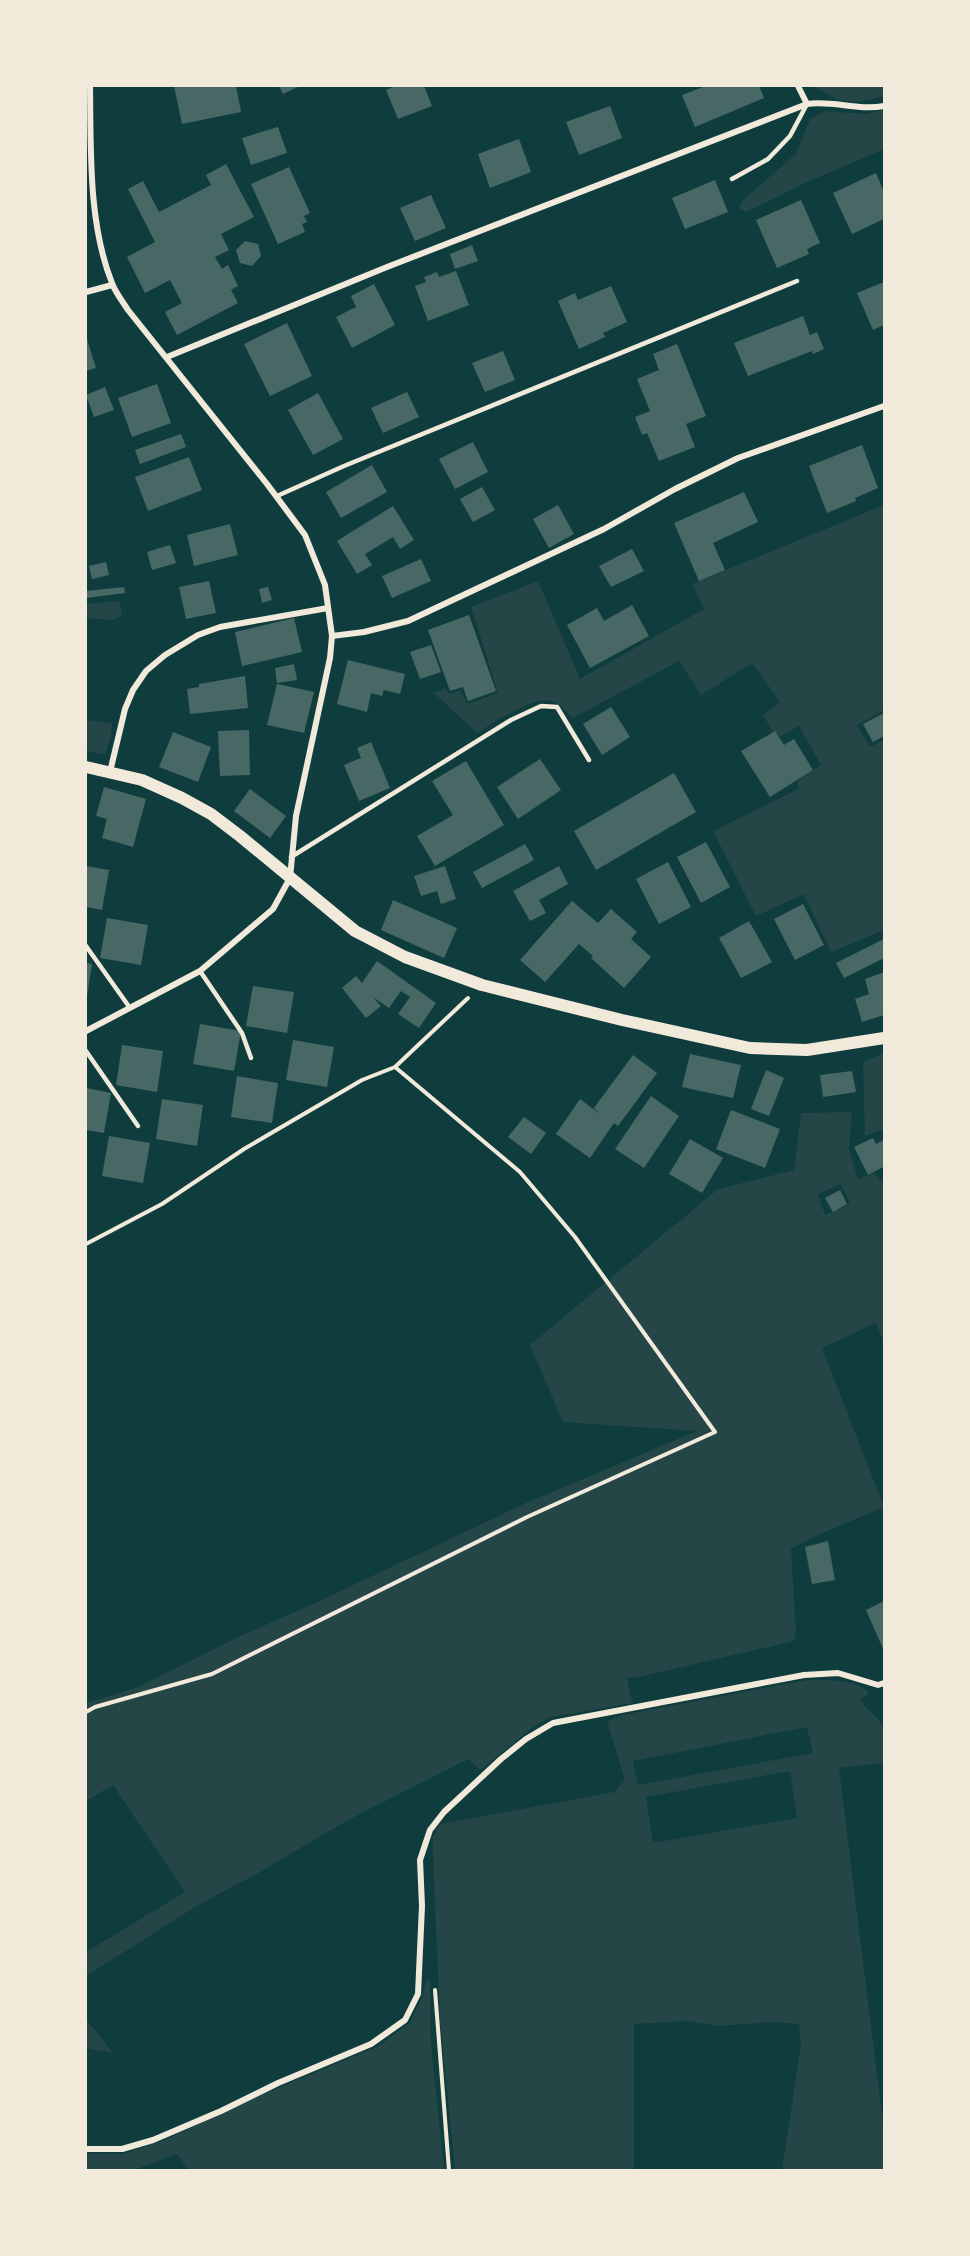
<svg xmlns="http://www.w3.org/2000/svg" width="970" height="2256" viewBox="0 0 970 2256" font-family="'Nunito Sans',sans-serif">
<rect width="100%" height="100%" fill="#0f3d3e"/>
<g fill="#244646" fill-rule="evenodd">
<path d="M 814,86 L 884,86 L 884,96 C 854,104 840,105 814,86 Z"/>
<path d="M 884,110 L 884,149 L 807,182 L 746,212 L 739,208 L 743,200 L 796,154 L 810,119 L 825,111 L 864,114 Z"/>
<path d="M 884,505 L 884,710 L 857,725 L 870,747 L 884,740 L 884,930 L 831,952 L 804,894 L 756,916 L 713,831 L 799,789 L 797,781 L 821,765 L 799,726 L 777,738 L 763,715 L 780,702 L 752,663 L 701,695 L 679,661 L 573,718 C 566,711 559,703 550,701 C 531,696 493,724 477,733 L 434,693 L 446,688 L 449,694 L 461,690 L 467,704 L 498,693 L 471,607 L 538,581 L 580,679 L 704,609 L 692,584 Z"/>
<path d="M 119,601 L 122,615 L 114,620 L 86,618 L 86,604 Z"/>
<path d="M 86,720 L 112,723 L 111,736 L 105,755 L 86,751 Z"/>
<path d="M 884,1053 L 884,1129 L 865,1136 L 863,1062 Z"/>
<path d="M 852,1112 L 849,1149 L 858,1179 L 875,1173 L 884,1185 L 884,1343 L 876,1323 L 822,1348 L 884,1507 L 820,1534 L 791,1549 L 796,1631 L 794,1641 L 643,1676 L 627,1678 L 632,1703 L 551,1717 L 536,1725 L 480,1770 L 468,1759 L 348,1820 L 260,1872 L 200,1904 L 86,1976 L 86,1952 L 185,1892 L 113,1785 L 86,1801 L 86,1703 L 138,1687 L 247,1633 L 309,1606 L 526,1503 L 697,1431 L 563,1422 L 530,1345 L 718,1189 L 794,1170 L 801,1113 ZM 841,1184 L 850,1204 L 825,1215 L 818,1194 Z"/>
<path d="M 807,1680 C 823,1680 860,1679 869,1694 L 861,1699 C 865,1710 873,1712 879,1721 C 888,1732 885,1750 884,1763 L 839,1768 L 884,2131 L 884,2170 L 782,2170 L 801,2045 L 799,2024 L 777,2022 L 717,2026 L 689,2021 L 634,2024 L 634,2170 L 455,2170 L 440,2019 L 433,1857 L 433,1837 L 440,1824 L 614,1792 L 625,1780 L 607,1721 L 622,1715 ZM 807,1727 L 813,1753 L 638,1785 L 633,1761 ZM 790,1771 L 797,1818 L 653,1843 L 646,1797 Z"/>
<path d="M 430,1979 L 431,2043 L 444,2170 L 189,2170 L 177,2154 L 134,2170 L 86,2170 L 86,2154 L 122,2154 L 167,2139 L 256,2097 L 377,2047 L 410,2023 L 422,1998 L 426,1981 Z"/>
<path d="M 86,2019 L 113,2053 L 86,2048 Z"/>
</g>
<g fill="#486865">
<path d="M 174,86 L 236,86 L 241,112 L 182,124 Z"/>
<path d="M 279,86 L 300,86 L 283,94 Z"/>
<path d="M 395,86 L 424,86 L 432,106 L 398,119 L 386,90 Z"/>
<path d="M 706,86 L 759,86 L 764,98 L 695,127 L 682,95 Z"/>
<path d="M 610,106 L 622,138 L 579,155 L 566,122 Z"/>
<path d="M 278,127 L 287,153 L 251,165 L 242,138 Z"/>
<path d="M 519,139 L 531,172 L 490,188 L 478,154 Z"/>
<path d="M 226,164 L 254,217 L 221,234 L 229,250 L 215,257 L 222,269 L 228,265 L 238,286 L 231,290 L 238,303 L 177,335 L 165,312 L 182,303 L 170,280 L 145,293 L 127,257 L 155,242 L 128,189 L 143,181 L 159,212 L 211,185 L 206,175 Z"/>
<path d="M 289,167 L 310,213 L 304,216 L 307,222 L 302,224 L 305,232 L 278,244 L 251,184 Z"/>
<path d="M 876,173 L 884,192 L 884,219 L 852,234 L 833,193 Z"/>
<path d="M 715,180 L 728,212 L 685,229 L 672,198 Z"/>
<path d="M 431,195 L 446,228 L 415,241 L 400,208 Z"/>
<path d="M 801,200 L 820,243 L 807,249 L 809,254 L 777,268 L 756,220 Z"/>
<path d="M 245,241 L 258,244 L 261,256 L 252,266 L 240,263 L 236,250 Z"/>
<path d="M 472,245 L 478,261 L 455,269 L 450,254 Z"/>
<path d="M 456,271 L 469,305 L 428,321 L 415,286 L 426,282 L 424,277 L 437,272 L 439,277 Z"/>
<path d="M 884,282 L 884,325 L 873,330 L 857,293 Z"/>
<path d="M 374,284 L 395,325 L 352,348 L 336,317 L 356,307 L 351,296 Z"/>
<path d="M 611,286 L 627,322 L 603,333 L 605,337 L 579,349 L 558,301 L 575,293 L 578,300 Z"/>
<path d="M 803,316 L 810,335 L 817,332 L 824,349 L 813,354 L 812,351 L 748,376 L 734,343 Z"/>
<path d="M 287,323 L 312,376 L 270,396 L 244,344 Z"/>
<path d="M 86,336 L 96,368 L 86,371 Z"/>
<path d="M 677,344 L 706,416 L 686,424 L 695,447 L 659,461 L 647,433 L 642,435 L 635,417 L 650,411 L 637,379 L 659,370 L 653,354 Z"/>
<path d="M 503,351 L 515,380 L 485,392 L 472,363 Z"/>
<path d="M 157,384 L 171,423 L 132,437 L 118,398 Z"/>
<path d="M 105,387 L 114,410 L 94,417 L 86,395 Z"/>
<path d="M 407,392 L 419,417 L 383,433 L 371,408 Z"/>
<path d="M 318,393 L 343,439 L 313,455 L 288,410 Z"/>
<path d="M 181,434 L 186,447 L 140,464 L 135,450 Z"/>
<path d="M 473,442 L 488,472 L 455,489 L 439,459 Z"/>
<path d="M 862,445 L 878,488 L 855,498 L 856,501 L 827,513 L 809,466 Z"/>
<path d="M 189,457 L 202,490 L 148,511 L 135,477 Z"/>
<path d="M 372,465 L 387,492 L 341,518 L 326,492 Z"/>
<path d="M 482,487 L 495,510 L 473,522 L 460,499 Z"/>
<path d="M 744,492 L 758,522 L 713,543 L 725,570 L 699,581 L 674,523 Z"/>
<path d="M 558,505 L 574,534 L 549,548 L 533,519 Z"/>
<path d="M 393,506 L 414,540 L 400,549 L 393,537 L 365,554 L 372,565 L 357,574 L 337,541 Z"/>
<path d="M 230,524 L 238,555 L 194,566 L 187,535 Z"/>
<path d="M 170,545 L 176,563 L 152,570 L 147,552 Z"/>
<path d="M 632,549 L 644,571 L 611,587 L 599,566 Z"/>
<path d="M 421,559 L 431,581 L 392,598 L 382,576 Z"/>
<path d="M 106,562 L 109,575 L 92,579 L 89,566 Z"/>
<path d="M 209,581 L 216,613 L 186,619 L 179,587 Z"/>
<path d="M 124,587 L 125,593 L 86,598 L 86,591 Z"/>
<path d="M 268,587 L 272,600 L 262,603 L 259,589 Z"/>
<path d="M 632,605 L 649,636 L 590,668 L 567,625 L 597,608 L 604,621 Z"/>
<path d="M 469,615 L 496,691 L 468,701 L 463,687 L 450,691 L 428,630 Z"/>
<path d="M 294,618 L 302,652 L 242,666 L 235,632 Z"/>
<path d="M 431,645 L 441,672 L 420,679 L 410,652 Z"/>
<path d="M 348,660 L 405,674 L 400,694 L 384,690 L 382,696 L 371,693 L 367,712 L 337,704 Z"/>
<path d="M 294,664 L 297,680 L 277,683 L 275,668 Z"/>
<path d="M 245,676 L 248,708 L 190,714 L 187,689 L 199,687 L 199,684 Z"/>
<path d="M 277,684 L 314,692 L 304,733 L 267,725 Z"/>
<path d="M 611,707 L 630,737 L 602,755 L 583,724 Z"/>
<path d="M 884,713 L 884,736 L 873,742 L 863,724 Z"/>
<path d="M 249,730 L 250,775 L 220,776 L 218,731 Z"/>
<path d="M 775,731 L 784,745 L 794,739 L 813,770 L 770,797 L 741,751 Z"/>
<path d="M 173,732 L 211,747 L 198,782 L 159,767 Z"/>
<path d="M 371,742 L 390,788 L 359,801 L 344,765 L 361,758 L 357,748 Z"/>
<path d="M 540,759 L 561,790 L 518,819 L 497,787 Z"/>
<path d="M 466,761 L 504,825 L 435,866 L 417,836 L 453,815 L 432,781 Z"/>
<path d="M 674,773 L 696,812 L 596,870 L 574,831 Z"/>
<path d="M 104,787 L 146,799 L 133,847 L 102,838 L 107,819 L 96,816 Z"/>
<path d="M 250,789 L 286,816 L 270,838 L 234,811 Z"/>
<path d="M 706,842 L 730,887 L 701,903 L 677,857 Z"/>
<path d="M 525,844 L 534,860 L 482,888 L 473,872 Z"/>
<path d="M 668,862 L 691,907 L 659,924 L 636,879 Z"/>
<path d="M 86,866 L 109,870 L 102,910 L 86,907 Z"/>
<path d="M 445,866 L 456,899 L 441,904 L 437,891 L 421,896 L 414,876 Z"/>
<path d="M 559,866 L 568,884 L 539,900 L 546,913 L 530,921 L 513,891 Z"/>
<path d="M 393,900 L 457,928 L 444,958 L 381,930 Z"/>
<path d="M 572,901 L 598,923 L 611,909 L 637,932 L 631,939 L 651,957 L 624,988 L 591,958 L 593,956 L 579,944 L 545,982 L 520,960 Z"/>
<path d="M 803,904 L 824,945 L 795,960 L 774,919 Z"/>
<path d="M 107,918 L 148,925 L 141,965 L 100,958 Z"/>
<path d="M 749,921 L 772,962 L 741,978 L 719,938 Z"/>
<path d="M 884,939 L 884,958 L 844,978 L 836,963 Z"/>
<path d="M 377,961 L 436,1003 L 419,1028 L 398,1014 L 410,997 L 401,991 L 389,1008 L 373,997 L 381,1006 L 366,1018 L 342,988 L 356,976 L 362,983 Z"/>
<path d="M 86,963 L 92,964 L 87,996 L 86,996 Z"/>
<path d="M 884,972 L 884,1015 L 862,1022 L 855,999 L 869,994 L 865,979 Z"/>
<path d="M 253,986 L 294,992 L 287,1033 L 246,1026 Z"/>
<path d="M 200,1024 L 241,1031 L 234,1071 L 193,1064 Z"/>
<path d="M 293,1040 L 334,1047 L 327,1087 L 286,1080 Z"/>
<path d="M 122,1045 L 163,1051 L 157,1092 L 116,1085 Z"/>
<path d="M 690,1054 L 741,1065 L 733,1098 L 682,1087 Z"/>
<path d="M 633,1055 L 657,1073 L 618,1126 L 614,1123 L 590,1158 L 556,1134 L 580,1099 L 600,1114 L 594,1108 Z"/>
<path d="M 766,1070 L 784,1078 L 769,1116 L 751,1109 Z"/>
<path d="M 852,1071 L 856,1092 L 823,1097 L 820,1075 Z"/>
<path d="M 237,1076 L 278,1083 L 272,1123 L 231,1117 Z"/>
<path d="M 86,1088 L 111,1093 L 104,1133 L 86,1130 Z"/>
<path d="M 651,1096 L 679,1116 L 644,1168 L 615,1149 Z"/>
<path d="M 162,1099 L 203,1105 L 197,1146 L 156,1139 Z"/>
<path d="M 731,1110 L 780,1129 L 765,1168 L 716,1149 Z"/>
<path d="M 524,1117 L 546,1133 L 531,1154 L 508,1137 Z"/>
<path d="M 109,1136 L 150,1143 L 143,1183 L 102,1176 Z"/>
<path d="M 873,1138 L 876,1144 L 884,1140 L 884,1172 L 883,1167 L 868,1175 L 854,1147 Z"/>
<path d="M 690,1139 L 723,1158 L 702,1193 L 669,1174 Z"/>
<path d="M 840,1190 L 847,1204 L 833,1212 L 825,1198 Z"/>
<path d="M 828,1541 L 835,1580 L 812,1584 L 805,1547 Z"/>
<path d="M 884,1601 L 884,1651 L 866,1610 Z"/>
</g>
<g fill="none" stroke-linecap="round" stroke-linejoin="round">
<g stroke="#f1e9da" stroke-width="4">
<path d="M 86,1244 L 162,1204 L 244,1149 L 362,1080 L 395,1067 L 468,998"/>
<path d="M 86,1712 L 95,1707 L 212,1674 L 527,1517 L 715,1432 L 575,1237 L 520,1172 L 395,1067"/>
<path d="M 435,1990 L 449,2170"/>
</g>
<g stroke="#f1e9da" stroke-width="4.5">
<path d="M 732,179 L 768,159 L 790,136 L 807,104"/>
<path d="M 277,496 L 344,466 L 797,281"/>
<path d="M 291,857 L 511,720 L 541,706 L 557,707 L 589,760"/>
<path d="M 86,946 L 130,1008"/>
<path d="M 200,971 L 242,1033 L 251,1058"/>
<path d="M 86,1051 L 138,1126"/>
</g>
<g stroke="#f1e9da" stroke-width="6">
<path d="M 798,86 L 807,104"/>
<path d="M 86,292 L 112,285"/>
<path d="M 167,357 L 387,267 L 807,104 C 833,100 858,111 884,106"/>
<path d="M 332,636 L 364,632 L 408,621 L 604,529 L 675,489 L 738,458 L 884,406"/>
<path d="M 110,772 L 125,709 L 133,690 L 146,671 L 165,655 L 198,635 L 220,627 L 328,608"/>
<path d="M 86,1031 L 200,971 L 273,909 L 290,878 L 296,816 L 330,658 L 332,636 L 325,585 L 305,535 L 267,484 L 128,310 C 123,302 115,292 112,283 C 88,223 91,149 90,86"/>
<path d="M 86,2149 L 122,2149 L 153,2140 L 221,2111 L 278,2083 L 371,2044 L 405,2020 L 418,1994 L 422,1906 L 420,1860 L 430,1830 L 444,1812 L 501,1759 L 526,1739 L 553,1723 L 804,1675 L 838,1673 L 878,1685 L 884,1683"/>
</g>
<path stroke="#f1e9da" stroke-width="12" d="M 86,767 L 142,780 L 182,798 L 211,814 L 240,836 L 355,931 L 405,957 L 482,985 L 622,1020 L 750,1048 L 807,1050 L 884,1038"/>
</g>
<rect width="970" height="2256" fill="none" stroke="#f1e9da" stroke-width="174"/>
</svg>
